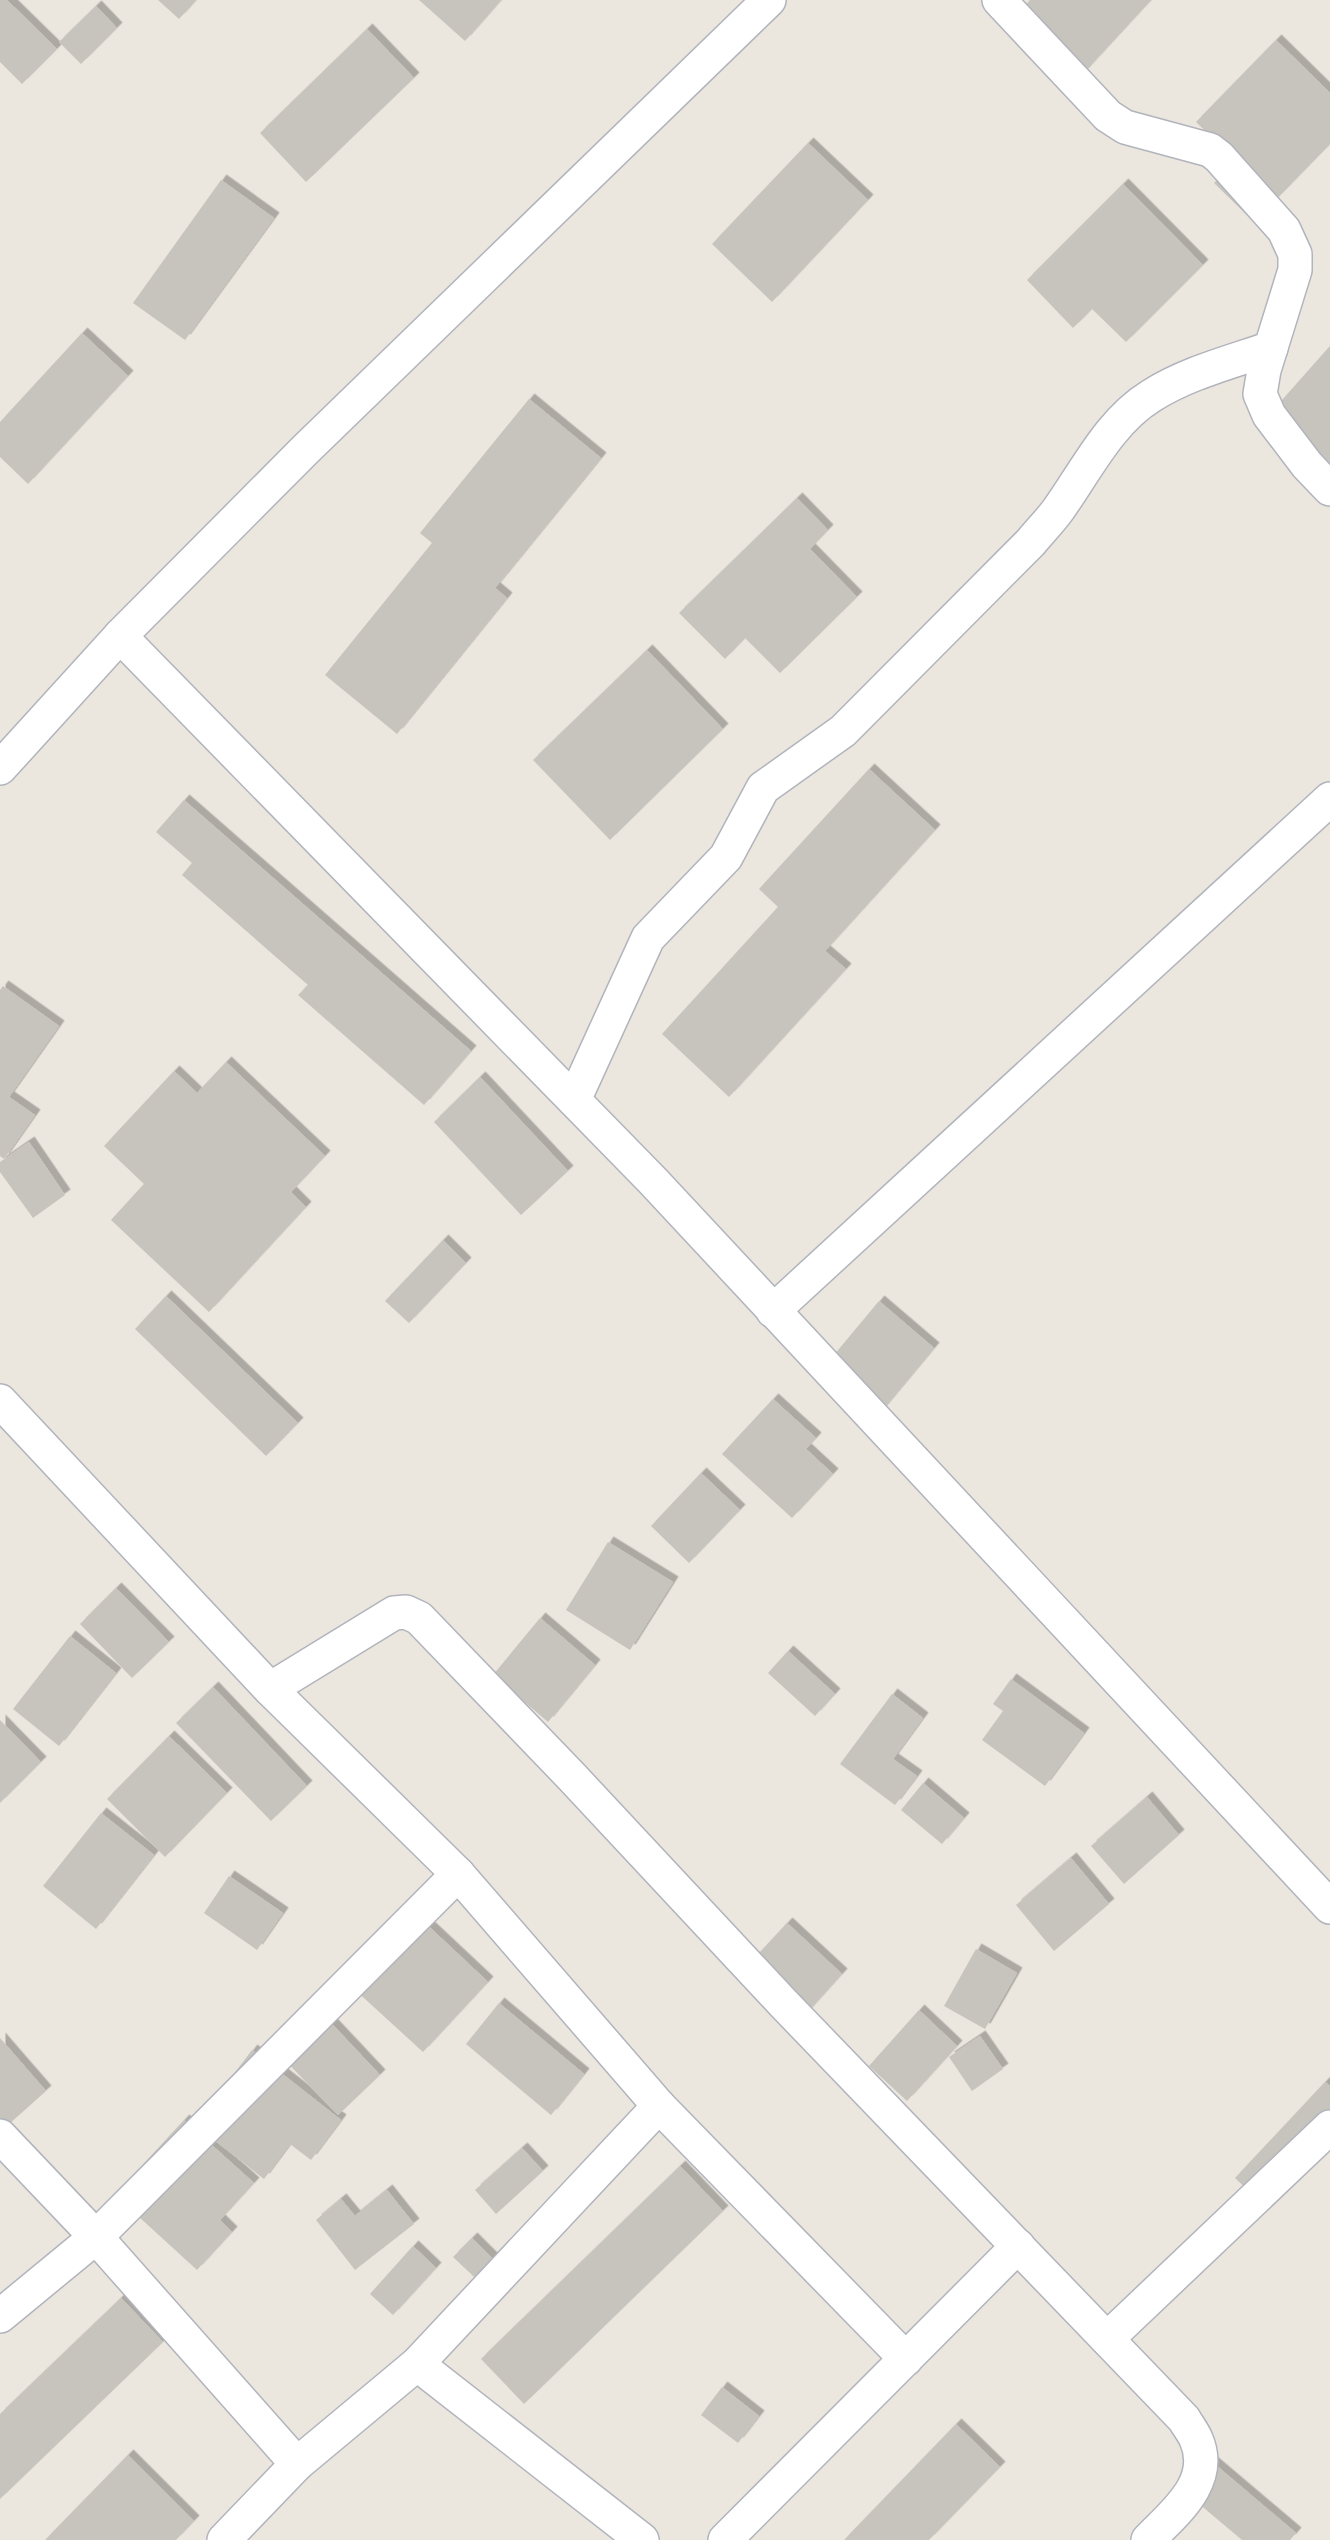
<svg xmlns="http://www.w3.org/2000/svg" width="1330" height="2540" viewBox="0 0 1330 2540" font-family="'DejaVu Sans',sans-serif">
<defs>
<filter id="shadow"><feDropShadow dx="5.5" dy="-5.5" stdDeviation="0" flood-color="#0004"/></filter>
</defs>
<rect width="100%" height="100%" fill="#ebe6de"/>
<g fill="#c7c4bd" filter="url(#shadow)">
<path d="M 0,0 L 7,0 L 57,49 L 22,84 L 0,62 Z"/>
<path d="M 158,0 L 196,0 L 179,19 Z"/>
<path d="M 419,0 L 501,0 L 465,41 Z"/>
<path d="M 1030,0 L 1151,0 L 1079,78 L 1014,18 Z"/>
<path d="M 96,6 L 117,28 L 81,64 L 59,42 Z"/>
<path d="M 367,29 L 414,78 L 306,182 L 260,133 Z"/>
<path d="M 1276,40 L 1330,93 L 1330,144 L 1254,222 L 1214,183 L 1236,161 L 1196,122 Z"/>
<path d="M 808,143 L 868,200 L 772,302 L 712,244 Z"/>
<path d="M 221,180 L 274,218 L 185,340 L 133,303 Z"/>
<path d="M 1123,184 L 1203,265 L 1126,342 L 1092,309 L 1073,328 L 1027,280 Z"/>
<path d="M 82,333 L 128,376 L 28,484 L 0,457 L 0,422 Z"/>
<path d="M 1330,346 L 1330,483 L 1258,427 Z"/>
<path d="M 529,399 L 601,458 L 495,588 L 507,598 L 397,734 L 325,675 L 432,543 L 420,533 Z"/>
<path d="M 797,498 L 828,530 L 810,549 L 857,597 L 780,673 L 745,638 L 725,659 L 679,613 Z"/>
<path d="M 647,650 L 723,729 L 610,840 L 533,760 Z"/>
<path d="M 869,769 L 935,830 L 825,951 L 846,969 L 729,1097 L 662,1034 L 778,907 L 759,889 Z"/>
<path d="M 184,800 L 471,1051 L 424,1105 L 298,995 L 308,985 L 182,875 L 192,863 L 156,832 Z"/>
<path d="M 3,986 L 59,1026 L 9,1097 L 35,1115 L 4,1159 L 0,1156 L 0,990 Z"/>
<path d="M 226,1062 L 325,1156 L 291,1192 L 306,1207 L 209,1312 L 111,1220 L 144,1184 L 104,1146 L 174,1071 L 197,1093 Z"/>
<path d="M 480,1077 L 568,1171 L 521,1215 L 434,1122 Z"/>
<path d="M 29,1142 L 65,1195 L 33,1218 L 0,1172 L 0,1162 Z"/>
<path d="M 443,1240 L 466,1263 L 409,1323 L 385,1301 Z"/>
<path d="M 166,1296 L 298,1423 L 266,1456 L 135,1329 Z"/>
<path d="M 879,1301 L 934,1348 L 879,1414 L 824,1367 Z"/>
<path d="M 773,1399 L 816,1438 L 806,1449 L 833,1474 L 792,1518 L 722,1454 Z"/>
<path d="M 701,1473 L 740,1510 L 689,1563 L 651,1526 Z"/>
<path d="M 608,1542 L 673,1582 L 630,1650 L 566,1610 Z"/>
<path d="M 116,1588 L 169,1642 L 132,1678 L 80,1624 Z"/>
<path d="M 540,1618 L 595,1665 L 548,1722 L 493,1675 Z"/>
<path d="M 70,1636 L 116,1673 L 59,1746 L 13,1709 Z"/>
<path d="M 788,1651 L 835,1694 L 815,1716 L 768,1673 Z"/>
<path d="M 1011,1679 L 1084,1733 L 1045,1786 L 982,1740 L 1003,1711 L 993,1704 Z"/>
<path d="M 213,1687 L 307,1786 L 271,1821 L 176,1723 Z"/>
<path d="M 892,1694 L 923,1718 L 893,1759 L 917,1776 L 895,1805 L 840,1764 Z"/>
<path d="M 0,1720 L 41,1762 L 0,1803 Z"/>
<path d="M 169,1736 L 227,1793 L 165,1857 L 107,1799 Z"/>
<path d="M 923,1783 L 964,1818 L 942,1844 L 901,1810 Z"/>
<path d="M 1147,1797 L 1179,1835 L 1124,1884 L 1091,1846 Z"/>
<path d="M 101,1813 L 154,1855 L 96,1929 L 43,1886 Z"/>
<path d="M 1071,1858 L 1109,1904 L 1054,1951 L 1016,1905 Z"/>
<path d="M 229,1876 L 283,1913 L 257,1950 L 204,1913 Z"/>
<path d="M 407,1906 L 488,1982 L 423,2052 L 341,1977 Z"/>
<path d="M 787,1923 L 842,1974 L 804,2016 L 749,1964 Z"/>
<path d="M 976,1949 L 1017,1973 L 985,2029 L 944,2006 Z"/>
<path d="M 499,2003 L 584,2074 L 551,2115 L 466,2044 Z"/>
<path d="M 317,2008 L 380,2075 L 338,2115 L 274,2049 Z"/>
<path d="M 919,2010 L 957,2046 L 907,2101 L 869,2066 Z"/>
<path d="M 980,2036 L 1003,2069 L 972,2091 L 949,2057 Z"/>
<path d="M 0,2038 L 46,2091 L 0,2132 Z"/>
<path d="M 252,2050 L 341,2120 L 311,2160 L 290,2144 L 264,2179 L 195,2125 Z"/>
<path d="M 1325,2082 L 1330,2086 L 1330,2123 L 1258,2200 L 1235,2178 Z"/>
<path d="M 184,2120 L 254,2183 L 220,2220 L 232,2232 L 197,2270 L 115,2195 Z"/>
<path d="M 522,2148 L 543,2171 L 496,2214 L 475,2190 Z"/>
<path d="M 680,2166 L 723,2211 L 524,2404 L 481,2359 Z"/>
<path d="M 387,2190 L 414,2224 L 355,2270 L 316,2220 L 341,2199 L 355,2216 Z"/>
<path d="M 472,2238 L 508,2274 L 490,2292 L 453,2257 Z"/>
<path d="M 413,2246 L 436,2268 L 393,2315 L 370,2294 Z"/>
<path d="M 121,2298 L 163,2342 L 0,2499 L 0,2414 Z"/>
<path d="M 722,2387 L 759,2416 L 738,2443 L 701,2415 Z"/>
<path d="M 956,2424 L 1000,2467 L 929,2540 L 844,2540 Z"/>
<path d="M 128,2455 L 194,2521 L 176,2540 L 45,2540 Z"/>
<path d="M 1211,2461 L 1296,2533 L 1290,2540 L 1242,2540 L 1185,2492 Z"/>
</g>
<g fill="none" stroke-linecap="round" stroke-linejoin="round">
<g stroke="#b2b4bd" stroke-width="36">
<g id="minor">
<path d="M 999,0 L 1108,116 L 1125,127 L 1210,150 L 1219,157 L 1284,230 L 1295,254 L 1295,270 L 1264,370 L 1260,394 L 1269,415 L 1307,465 L 1330,489"/>
<path d="M 120,636 L 653,1181 L 1330,1907"/>
<path d="M 0,768 L 120,636 L 305,450 L 769,0"/>
<path d="M 574,1100 L 648,938 L 726,857 L 763,788 L 843,731 L 1031,542 C 1040,531 1050,521 1058,510 C 1086,471 1109,422 1151,396 C 1187,373 1231,362 1271,348"/>
<path d="M 773,1311 L 1330,799"/>
<path d="M 0,1401 L 270,1689 L 458,1874 L 659,2106 L 906,2359"/>
<path d="M 270,1689 L 394,1613 L 406,1612 L 419,1618 L 572,1777 L 784,2004 L 1184,2419 C 1188,2426 1193,2432 1196,2439 C 1215,2482 1174,2513 1148,2540"/>
<path d="M 0,2136 L 96,2237 L 297,2464"/>
<path d="M 0,2316 L 96,2237 L 458,1874"/>
<path d="M 1107,2339 L 1330,2127"/>
<path d="M 417,2364 L 642,2540"/>
<path d="M 224,2540 L 297,2464 L 417,2364 L 659,2106"/>
<path d="M 725,2540 L 1018,2246"/>
</g>
</g>
<use href="#minor" stroke="#fff" stroke-width="33"/>
</g>
</svg>
